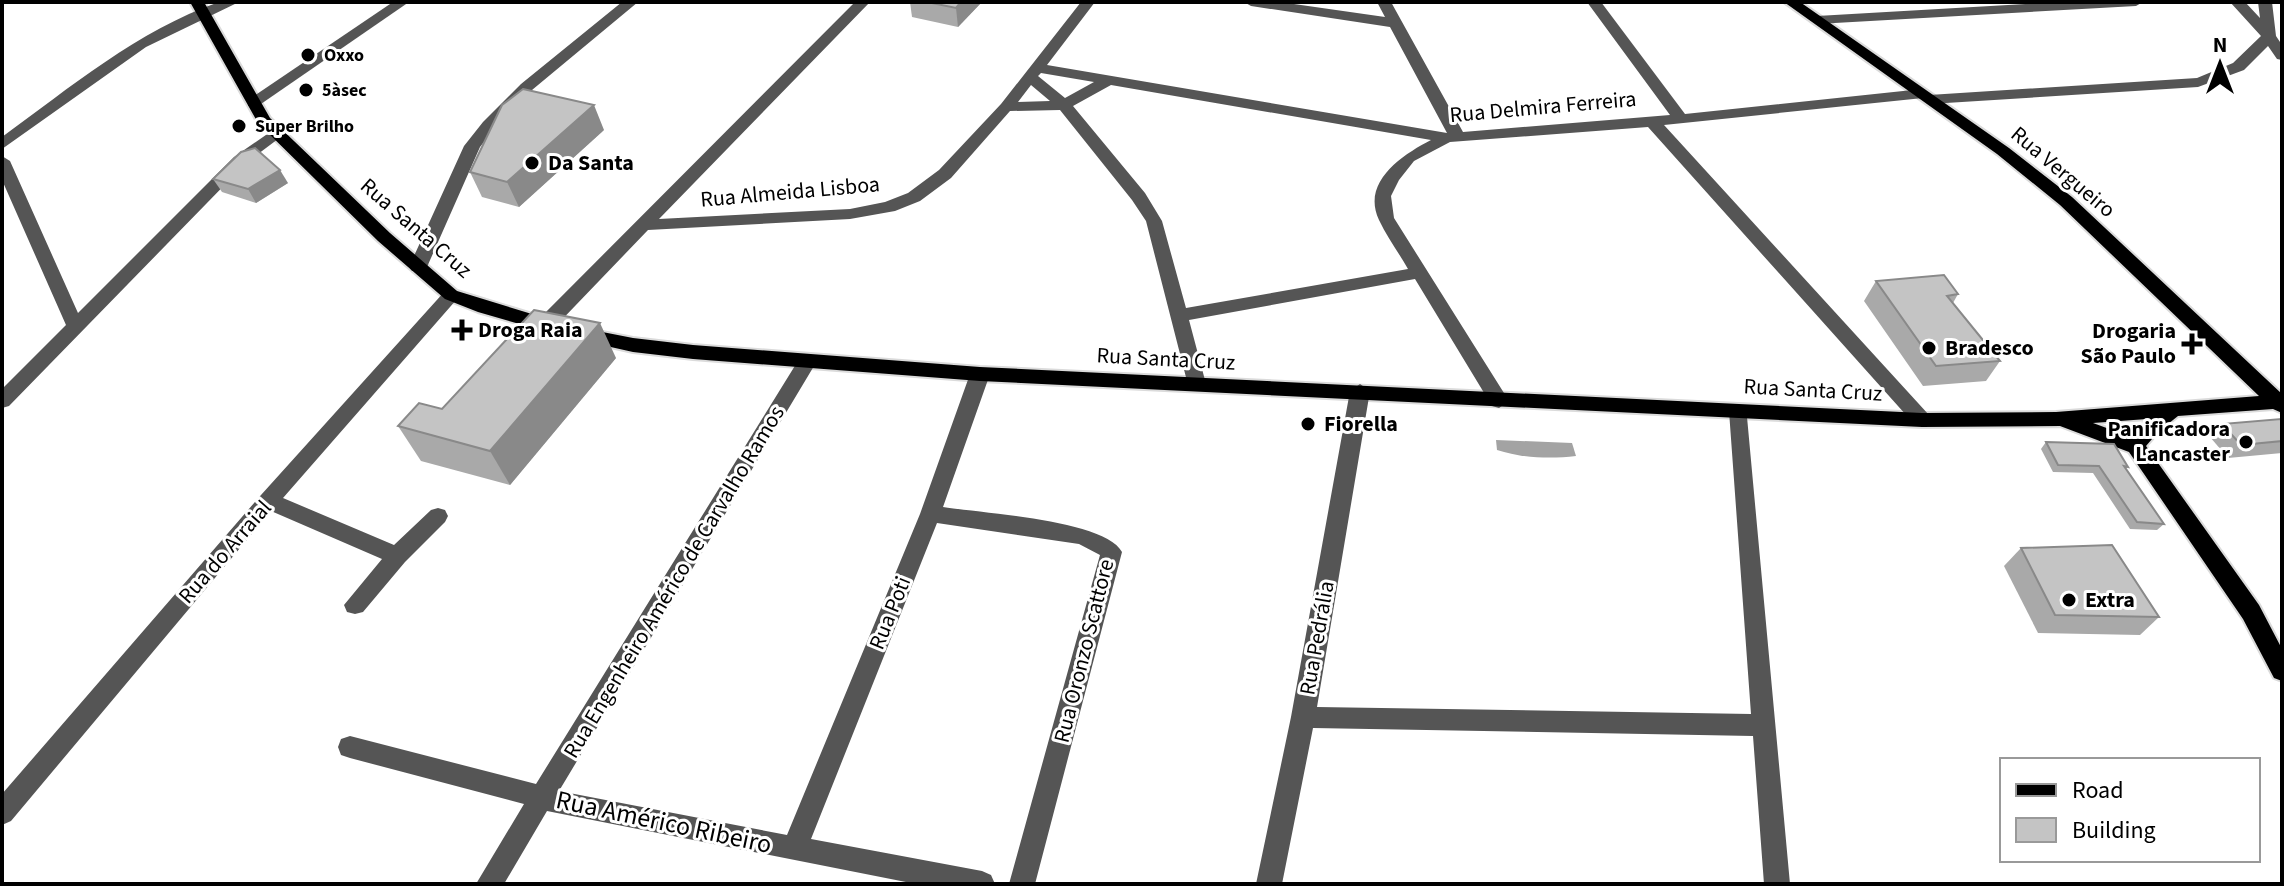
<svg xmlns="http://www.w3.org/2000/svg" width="2284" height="886" viewBox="0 0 2284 886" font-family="'Source Sans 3',sans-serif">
<rect width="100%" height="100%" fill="#fff"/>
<path fill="#a3a3a3" d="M 1496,440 L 1572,443 L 1576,456 C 1550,459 1522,458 1497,450 Z"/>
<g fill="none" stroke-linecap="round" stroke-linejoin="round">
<g stroke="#dbdbdb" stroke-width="4">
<g id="major">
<path d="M 190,2 L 204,2 L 270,118 L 390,233 L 457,291 L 558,322 L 560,327 L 558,332 L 551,333 L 478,312 L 445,299 L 378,241 L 258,123 Z"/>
<path d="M 1784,2 L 1800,2 L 2009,148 L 2072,197 L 2282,394 L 2282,413 L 2273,409 L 2178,416 L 2158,432 L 2146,446 L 2259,605 L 2282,649 L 2282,681 L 2274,678 L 2243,619 L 2129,452 L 2060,426 L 1922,427 L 980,381 L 693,359 L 633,352 L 575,339 L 573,334 L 582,328 L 633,338 L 693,345 L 980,367 L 1922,413 L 2056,412 L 2259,396 L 2060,205 L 1997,154 ZM 2147,419 L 2131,437 L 2093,423 Z"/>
</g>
</g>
<g fill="#555" fill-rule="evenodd">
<path d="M 219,2 L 239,2 L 146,47 L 2,149 L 2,137 C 71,87 137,31 219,2 Z"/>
<path d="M 393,2 L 409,2 L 258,106 L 248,106 L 248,100 Z"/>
<path d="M 622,2 L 638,2 L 532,90 L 494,129 L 480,147 L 427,267 L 424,271 L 412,271 L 409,267 L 464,146 L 483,122 L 521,84 Z"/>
<path d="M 855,2 L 870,2 L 659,219 L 850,209 L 885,202 L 908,193 L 939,170 L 1001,104 L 1081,2 L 1095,2 L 1047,65 L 1447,133 L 1390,27 L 1251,6 L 1244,2 L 1280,2 L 1385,17 L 1377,2 L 1391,2 L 1463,132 L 1670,115 L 1587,2 L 1601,2 L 1685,114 L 1922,89 L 1929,95 L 2197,78 L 2233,63 L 2261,36 L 2230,2 L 2245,2 L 2260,18 L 2258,2 L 2272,2 L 2276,36 L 2282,45 L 2282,60 L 2277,59 L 2268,46 L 2244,70 L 2198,87 L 1930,104 L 1923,98 L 1664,125 L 1929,415 L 1932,420 L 1929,425 L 1915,425 L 1648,127 L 1450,142 L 1414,161 L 1399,180 L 1391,196 L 1394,218 L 1509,401 L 1499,408 L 1492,406 L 1415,279 L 1189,320 L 1206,384 L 1203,389 L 1189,389 L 1146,221 L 1132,200 L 1060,110 L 1010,111 L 951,178 L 920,201 L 895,211 L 850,219 L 648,230 L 551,331 L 537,331 L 535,326 L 537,321 ZM 1041,73 L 1094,82 L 1065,98 L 1038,76 ZM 1031,85 L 1050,101 L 1018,102 ZM 1111,85 L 1431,140 C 1402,155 1361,182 1379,220 C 1387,237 1399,253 1408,269 L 1186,308 L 1162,221 L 1145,193 L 1073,106 Z"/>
<path d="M 2061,2 L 2143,2 L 2136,6 L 1817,24 L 1810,20 L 1817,16 Z"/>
<path d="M 276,128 L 282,130 L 282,136 L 246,163 L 9,406 L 2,408 L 2,389 L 66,325 L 2,180 L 2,156 L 10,161 L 78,313 L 234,157 Z"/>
<path d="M 451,289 L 457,291 L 460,295 L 457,299 L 283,498 L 394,545 L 431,510 L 438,508 L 445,510 L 448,516 L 445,522 L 405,562 L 363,612 L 355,614 L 347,612 L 344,605 L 382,559 L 271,511 L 11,821 L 2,825 L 2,794 L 261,495 L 445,291 Z"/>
<path d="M 808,354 L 817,361 L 559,791 L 787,835 L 920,514 L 970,374 L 980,367 L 990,374 L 943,507 C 980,513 1105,520 1122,552 L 1035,884 L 1009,884 L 1100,555 L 1079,544 L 937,523 L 811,839 L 982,871 L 991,875 L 995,884 L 916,884 L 547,811 L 504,884 L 476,884 L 524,804 L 350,758 L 341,755 L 338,747 L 341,739 L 350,736 L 536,784 L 801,356 Z"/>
<path d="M 1360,384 L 1370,391 L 1317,707 L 1751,714 L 1729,411 L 1732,406 L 1746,406 L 1790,884 L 1764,884 L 1753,736 L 1313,728 L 1282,884 L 1256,884 L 1291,717 L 1350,391 Z"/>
</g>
<use href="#major" fill="#000" fill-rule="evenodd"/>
</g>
<g fill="#a9a9a9">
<path d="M 910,2 L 979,2 L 980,4 L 958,27 L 912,17 Z"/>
<path d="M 604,130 L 519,207 L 482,197 L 470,172 Z"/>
<path d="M 213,179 L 288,183 L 256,203 L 222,192 Z"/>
<path d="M 1876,281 L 1958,294 L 1953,303 L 2000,361 L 1986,381 L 1923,386 L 1864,301 Z"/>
<path d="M 616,358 L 510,485 L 421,461 L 398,426 L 442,409 Z"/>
<path d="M 2222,424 L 2282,441 L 2282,453 L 2228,458 L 2210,437 Z"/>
<path d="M 2046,442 L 2128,467 L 2125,469 L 2164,524 L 2157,530 L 2130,529 L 2093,473 L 2053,472 L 2041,449 Z"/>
<path d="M 2021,548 L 2159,617 L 2140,635 L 2038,633 L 2004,566 Z"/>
</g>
<g fill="#898989">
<path d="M 961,2 L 979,2 L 980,4 L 958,27 L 956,8 Z"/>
<path d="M 594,105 L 604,130 L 519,207 L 507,182 Z"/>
<path d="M 280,170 L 288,183 L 256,203 L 248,189 Z"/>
<path d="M 600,323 L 616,358 L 510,485 L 490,451 Z"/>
</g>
<g fill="#c4c4c4" stroke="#898989" stroke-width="2">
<path d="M 927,2 L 961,2 L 956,8 Z"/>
<path d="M 523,89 L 594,105 L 507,182 L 470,172 L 502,105 Z"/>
<path d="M 255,148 L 280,170 L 248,189 L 213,179 L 241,152 Z"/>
<path d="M 1944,275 L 1958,294 L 1947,296 L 2000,361 L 1936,366 L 1876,281 Z"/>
<path d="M 534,310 L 600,323 L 490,451 L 398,426 L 419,403 L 442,409 Z"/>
<path d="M 2281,419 L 2282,441 L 2241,445 L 2222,424 Z"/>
<path d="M 2046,442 L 2114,444 L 2128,467 L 2124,466 L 2164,524 L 2137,522 L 2099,466 L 2058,465 Z"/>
<path d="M 2112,545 L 2159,617 L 2055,615 L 2021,548 Z"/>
</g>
<g fill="#000" stroke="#fff" stroke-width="3">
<circle cx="308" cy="55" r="8"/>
<circle cx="306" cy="90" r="8"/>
<circle cx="239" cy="126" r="8"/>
<circle cx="532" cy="163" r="8"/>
<path d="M458 318h8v8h8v8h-8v8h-8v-8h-8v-8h8z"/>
<path d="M2188 332h8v8h8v8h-8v8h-8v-8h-8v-8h8z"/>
<circle cx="1929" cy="348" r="8"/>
<circle cx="1308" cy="424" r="8"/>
<circle cx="2246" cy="442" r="8"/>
<circle cx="2069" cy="600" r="8"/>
</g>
<g text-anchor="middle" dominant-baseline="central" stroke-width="6" stroke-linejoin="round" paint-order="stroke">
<g font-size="18" font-weight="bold" fill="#000" stroke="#fff" text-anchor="start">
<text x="324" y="55">Oxxo</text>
<text x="322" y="90">5àsec</text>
<text x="255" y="126">Super Brilho</text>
</g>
<g font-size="22" fill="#000" stroke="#fff">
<text transform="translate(1543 107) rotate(-5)">Rua Delmira Ferreira</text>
<text transform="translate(2063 172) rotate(40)">Rua Vergueiro</text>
<text transform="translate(790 192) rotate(-5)">Rua Almeida Lisboa</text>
<text transform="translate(416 228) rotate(41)">Rua Santa Cruz</text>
<text transform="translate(1166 359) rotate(3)">Rua Santa Cruz</text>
<text transform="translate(1813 390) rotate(3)">Rua Santa Cruz</text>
<text transform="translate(225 552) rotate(-49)">Rua do Arraial</text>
<text transform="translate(674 582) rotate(-59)">Rua Engenheiro Américo de Carvalho Ramos</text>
<text transform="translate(890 613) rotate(-68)">Rua Poti</text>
<text transform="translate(1317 638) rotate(-80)">Rua Pedrália</text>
<text transform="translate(1084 651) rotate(-76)">Rua Oronzo Scattore</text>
</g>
<g font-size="22" font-weight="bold" fill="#000" stroke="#fff" text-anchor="start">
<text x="548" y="163">Da Santa</text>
<text x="478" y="330">Droga Raia</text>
<text x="2176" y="331" text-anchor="end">Drogaria<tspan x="2176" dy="25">São Paulo</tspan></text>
<text x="1945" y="348">Bradesco</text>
<text x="1324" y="424">Fiorella</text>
<text x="2230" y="429" text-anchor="end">Panificadora<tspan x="2230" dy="25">Lancaster</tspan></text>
<text x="2085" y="600">Extra</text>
</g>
<g font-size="26" fill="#000" stroke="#fff">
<text transform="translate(664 822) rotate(12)">Rua Américo Ribeiro</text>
</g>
</g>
<rect width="2284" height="886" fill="none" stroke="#000000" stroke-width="8"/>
<rect x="2000" y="758" width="260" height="104" fill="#ffffff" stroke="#999999" stroke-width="2"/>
<rect x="2016" y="784" width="40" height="12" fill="#000000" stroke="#999999" stroke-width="2"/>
<text x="2072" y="798" font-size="24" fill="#000000">Road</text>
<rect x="2016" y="818" width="40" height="24" fill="#c4c4c4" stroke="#999999" stroke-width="2"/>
<text x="2072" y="838" font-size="24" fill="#000000">Building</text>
<g transform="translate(2220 64)" stroke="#ffffff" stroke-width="6" paint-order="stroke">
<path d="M0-6L14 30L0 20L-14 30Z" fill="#000000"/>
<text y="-12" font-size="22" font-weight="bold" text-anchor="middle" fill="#000000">N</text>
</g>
</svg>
